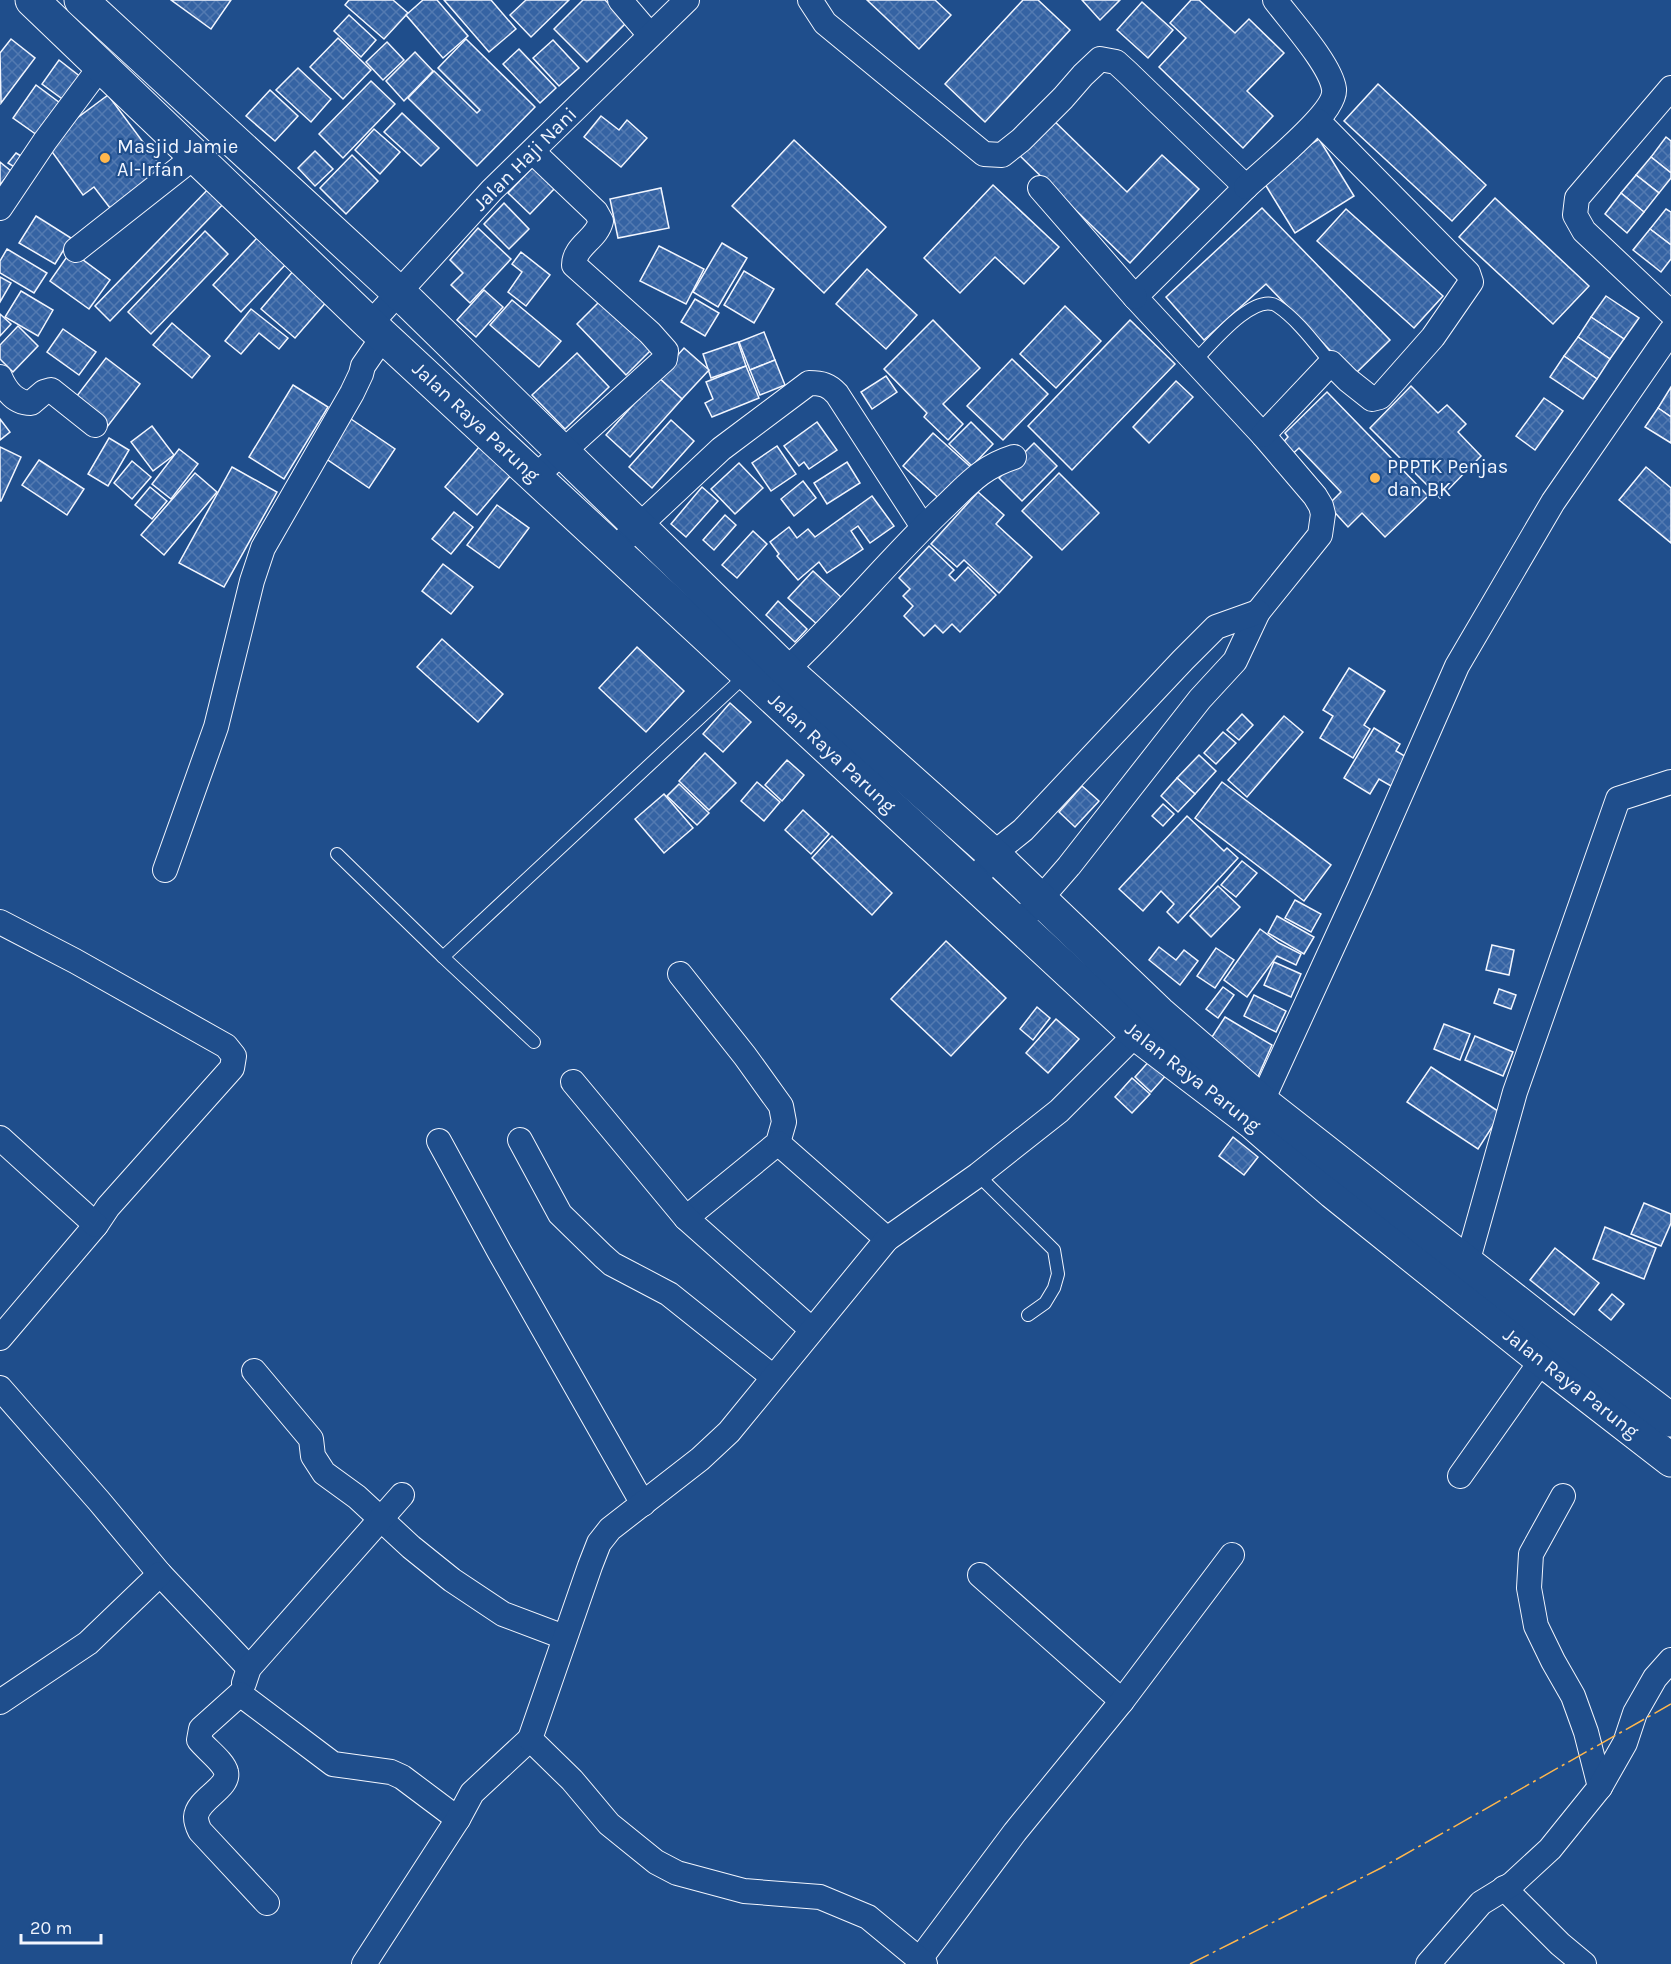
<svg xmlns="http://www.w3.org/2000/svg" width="1671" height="1964" viewBox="0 0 1671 1964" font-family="Karla,sans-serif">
<defs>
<pattern id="building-cross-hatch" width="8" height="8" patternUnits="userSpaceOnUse" patternTransform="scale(1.5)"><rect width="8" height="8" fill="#3563a3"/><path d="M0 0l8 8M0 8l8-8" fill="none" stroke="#537ab1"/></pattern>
</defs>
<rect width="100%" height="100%" fill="#1f4e8c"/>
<g fill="url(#building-cross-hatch)" stroke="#f2f6ff" stroke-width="1.5">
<path d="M 171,0 L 231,0 L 211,29 Z"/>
<path d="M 349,0 L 393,0 L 408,13 L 384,39 L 345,5 Z"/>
<path d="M 423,0 L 437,0 L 468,36 L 443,58 L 406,15 Z"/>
<path d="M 444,0 L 491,0 L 516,29 L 489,52 Z"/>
<path d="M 526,0 L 569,0 L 531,37 L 510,15 Z"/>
<path d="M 583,0 L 605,0 L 627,22 L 587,62 L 554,29 Z"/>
<path d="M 867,0 L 935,0 L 951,15 L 919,49 Z"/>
<path d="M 1023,0 L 1038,0 L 1070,30 L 985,122 L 945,84 Z"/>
<path d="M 1082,0 L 1120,0 L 1100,20 Z"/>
<path d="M 1191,0 L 1199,0 L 1235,33 L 1249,19 L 1284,53 L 1247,91 L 1273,116 L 1243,148 L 1159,67 L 1186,38 L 1170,23 Z"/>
<path d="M 1142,2 L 1173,30 L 1148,58 L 1117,30 Z"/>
<path d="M 349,15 L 376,40 L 361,57 L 334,31 Z"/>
<path d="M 338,38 L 371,70 L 343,99 L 310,67 Z"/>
<path d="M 11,39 L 35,58 L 1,103 L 0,53 Z"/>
<path d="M 466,39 L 535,107 L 477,166 L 408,98 L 434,71 L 477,113 L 480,110 L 438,68 Z"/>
<path d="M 553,40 L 579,68 L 559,86 L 533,58 Z"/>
<path d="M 387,42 L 404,60 L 383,80 L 366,62 Z"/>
<path d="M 519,49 L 556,88 L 540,103 L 503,64 Z"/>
<path d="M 415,52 L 433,71 L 404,101 L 386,81 Z"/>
<path d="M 59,60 L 82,78 L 65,101 L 42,84 Z"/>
<path d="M 298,68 L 331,99 L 311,122 L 276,90 Z"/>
<path d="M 371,81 L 395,104 L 343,158 L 319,134 Z"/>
<path d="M 1378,84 L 1486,185 L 1452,221 L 1344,121 Z"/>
<path d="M 36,85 L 60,103 L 37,135 L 13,118 Z"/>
<path d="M 270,90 L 298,116 L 275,141 L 246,116 Z"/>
<path d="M 108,95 L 163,169 L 110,208 L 94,187 L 83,195 L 45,142 Z"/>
<path d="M 402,113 L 439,148 L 421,166 L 384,132 Z"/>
<path d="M 1048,115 L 1127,192 L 1162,155 L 1199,189 L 1130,263 L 1014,150 Z"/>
<path d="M 601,116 L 619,130 L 627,120 L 647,138 L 621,167 L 584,137 Z"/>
<path d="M 374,129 L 400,152 L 380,174 L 355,150 Z"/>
<path d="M 1666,137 L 1671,141 L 1671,173 L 1651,157 Z"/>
<path d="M 1319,139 L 1354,196 L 1295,233 L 1260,176 Z"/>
<path d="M 794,140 L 886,227 L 824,293 L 732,206 Z"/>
<path d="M 315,151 L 333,169 L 315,186 L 298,168 Z"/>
<path d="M 16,153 L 26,159 L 19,170 L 8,163 Z"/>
<path d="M 352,155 L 378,181 L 346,214 L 320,188 Z"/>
<path d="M 1651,157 L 1671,173 L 1671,178 L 1659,193 L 1636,175 Z"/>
<path d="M 0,162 L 11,171 L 0,185 Z"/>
<path d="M 534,166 L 556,187 L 530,214 L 508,193 Z"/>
<path d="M 1636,175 L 1659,193 L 1644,212 L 1621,193 Z"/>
<path d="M 214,183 L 229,198 L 110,321 L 95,306 Z"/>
<path d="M 993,185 L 1059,247 L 1024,284 L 995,257 L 960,293 L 924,258 Z"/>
<path d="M 661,188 L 669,228 L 618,238 L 610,199 Z"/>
<path d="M 1621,193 L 1644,212 L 1627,233 L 1605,214 Z"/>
<path d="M 1495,198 L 1589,286 L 1553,324 L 1459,237 Z"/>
<path d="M 504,203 L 529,229 L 509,249 L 484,224 Z"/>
<path d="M 1262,208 L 1390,340 L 1354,375 L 1266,284 L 1204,340 L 1166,297 Z"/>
<path d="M 1346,209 L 1443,296 L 1414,328 L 1317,241 Z"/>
<path d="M 1666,209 L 1671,212 L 1671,245 L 1650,229 Z"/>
<path d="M 36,216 L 71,238 L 55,264 L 19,243 Z"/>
<path d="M 478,228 L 511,259 L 470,303 L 451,285 L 463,273 L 450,260 Z"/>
<path d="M 1650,229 L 1671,245 L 1671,259 L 1661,272 L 1633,250 Z"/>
<path d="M 205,231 L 228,254 L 151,334 L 128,312 Z"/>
<path d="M 257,238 L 285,265 L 241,312 L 213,285 Z"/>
<path d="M 722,243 L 747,258 L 718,307 L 693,292 Z"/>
<path d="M 659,246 L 704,269 L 686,304 L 640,281 Z"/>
<path d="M 7,249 L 47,273 L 34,293 L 0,273 L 0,261 Z"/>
<path d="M 71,251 L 110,280 L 89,309 L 50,281 Z"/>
<path d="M 521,252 L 550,275 L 526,306 L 508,292 L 522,272 L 512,264 Z"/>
<path d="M 867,269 L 917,315 L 886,349 L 836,304 Z"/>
<path d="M 294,270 L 328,300 L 295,338 L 261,309 Z"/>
<path d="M 744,271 L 774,289 L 754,323 L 724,305 Z"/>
<path d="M 0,277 L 11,283 L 0,302 Z"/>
<path d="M 484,290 L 503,307 L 476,337 L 457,320 Z"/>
<path d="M 21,291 L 53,310 L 38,336 L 5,317 Z"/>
<path d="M 1606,296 L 1639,318 L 1624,339 L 1591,317 Z"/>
<path d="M 602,299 L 651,350 L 626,375 L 577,324 Z"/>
<path d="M 695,299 L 719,313 L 705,336 L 681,322 Z"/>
<path d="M 512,300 L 561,341 L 539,367 L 490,325 Z"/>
<path d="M 1065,306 L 1101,341 L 1056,388 L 1020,354 Z"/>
<path d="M 251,309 L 288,338 L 279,349 L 259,333 L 241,354 L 225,341 Z"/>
<path d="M 0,314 L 11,324 L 0,336 Z"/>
<path d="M 1591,317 L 1624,339 L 1610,359 L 1578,337 Z"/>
<path d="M 933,320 L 980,368 L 943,404 L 963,424 L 948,440 L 924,417 L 927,413 L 884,369 Z"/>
<path d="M 1130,320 L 1175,364 L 1072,470 L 1028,426 Z"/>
<path d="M 172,323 L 210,356 L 192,378 L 153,345 Z"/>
<path d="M 18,326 L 38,346 L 13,372 L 0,359 L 0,345 Z"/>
<path d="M 63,329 L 96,352 L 79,375 L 47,352 Z"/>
<path d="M 764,332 L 775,360 L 750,370 L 739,342 Z"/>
<path d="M 1578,337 L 1610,359 L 1597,379 L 1564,356 Z"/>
<path d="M 738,342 L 746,366 L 711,378 L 703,354 Z"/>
<path d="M 684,348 L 709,370 L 682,399 L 658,377 Z"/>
<path d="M 577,353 L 609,387 L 565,429 L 532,395 Z"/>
<path d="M 1564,356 L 1597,379 L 1583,399 L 1550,377 Z"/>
<path d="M 106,358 L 140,384 L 107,427 L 73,401 Z"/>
<path d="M 1012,359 L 1048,394 L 1003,440 L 967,406 Z"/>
<path d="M 775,360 L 785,385 L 760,395 L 750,370 Z"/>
<path d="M 746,366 L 759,398 L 712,417 L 705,403 L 713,399 L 706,382 Z"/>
<path d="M 886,376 L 897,392 L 872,409 L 861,392 Z"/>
<path d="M 658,377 L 682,399 L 630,457 L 606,435 Z"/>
<path d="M 1176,381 L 1193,397 L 1149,443 L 1133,427 Z"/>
<path d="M 293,385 L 328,407 L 284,479 L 249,457 Z"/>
<path d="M 1411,386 L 1438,413 L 1447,405 L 1466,424 L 1458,432 L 1481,456 L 1440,498 L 1370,428 Z"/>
<path d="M 1671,387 L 1671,417 L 1658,408 Z"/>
<path d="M 1327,392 L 1428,496 L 1385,537 L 1362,513 L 1348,527 L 1328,505 L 1341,492 L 1299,448 L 1287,459 L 1277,449 L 1288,437 L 1285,433 Z"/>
<path d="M 1544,398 L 1563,411 L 1535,450 L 1516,436 Z"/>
<path d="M 1658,408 L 1671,417 L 1671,443 L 1645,427 Z"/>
<path d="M 0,419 L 10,432 L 0,440 Z"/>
<path d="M 351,419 L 395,449 L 369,488 L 325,458 Z"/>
<path d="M 671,420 L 694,441 L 652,488 L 629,467 Z"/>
<path d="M 817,422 L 837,450 L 809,469 L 804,462 L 799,466 L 784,446 Z"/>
<path d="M 971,422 L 993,444 L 972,466 L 949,444 Z"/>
<path d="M 152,426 L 174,455 L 153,471 L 131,442 Z"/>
<path d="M 933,433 L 974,470 L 944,503 L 903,466 Z"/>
<path d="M 109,438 L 129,450 L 108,486 L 88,474 Z"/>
<path d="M 1034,443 L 1057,466 L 1022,501 L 999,478 Z"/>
<path d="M 777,446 L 796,474 L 771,491 L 752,463 Z"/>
<path d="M 0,447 L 21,457 L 1,501 L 0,501 Z"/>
<path d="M 479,447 L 511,475 L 477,515 L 445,487 Z"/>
<path d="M 179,449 L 198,464 L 171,499 L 152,484 Z"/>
<path d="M 39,460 L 84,489 L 67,515 L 22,485 Z"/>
<path d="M 132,461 L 151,477 L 132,499 L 114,483 Z"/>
<path d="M 847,462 L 860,483 L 827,504 L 814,483 Z"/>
<path d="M 739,463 L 763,488 L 735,514 L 711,489 Z"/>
<path d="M 232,467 L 277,492 L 224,587 L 179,563 Z"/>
<path d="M 1646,467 L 1671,488 L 1671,543 L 1619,500 Z"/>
<path d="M 195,473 L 217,492 L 164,555 L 141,535 Z"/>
<path d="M 1059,473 L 1099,513 L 1062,550 L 1022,511 Z"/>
<path d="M 803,481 L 816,498 L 794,516 L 781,499 Z"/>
<path d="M 150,487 L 167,501 L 152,519 L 135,505 Z"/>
<path d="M 702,487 L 718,501 L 686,537 L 671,524 Z"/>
<path d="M 978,492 L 1004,515 L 996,524 L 1032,557 L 999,593 L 964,560 L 957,567 L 931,544 Z"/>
<path d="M 872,496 L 894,526 L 870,543 L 858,526 L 851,531 L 863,549 L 827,573 L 819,562 L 798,580 L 777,556 L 779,554 L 770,542 L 789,527 L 797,538 L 808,529 L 815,537 Z"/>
<path d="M 497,505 L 529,528 L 499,568 L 467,545 Z"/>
<path d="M 454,512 L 473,527 L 451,554 L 432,539 Z"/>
<path d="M 725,515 L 736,525 L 714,550 L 703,540 Z"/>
<path d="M 753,531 L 767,544 L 737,578 L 722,565 Z"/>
<path d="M 929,546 L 954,570 L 949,575 L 955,581 L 968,567 L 996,595 L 960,632 L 952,624 L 943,633 L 935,625 L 924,636 L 904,616 L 913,606 L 903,596 L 910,589 L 899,578 Z"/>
<path d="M 443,564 L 473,587 L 451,614 L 422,591 Z"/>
<path d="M 813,571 L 843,599 L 819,626 L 788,598 Z"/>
<path d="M 778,601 L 807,629 L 795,642 L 766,615 Z"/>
<path d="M 442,639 L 503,694 L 478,722 L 417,667 Z"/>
<path d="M 637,647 L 684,691 L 646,732 L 599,688 Z"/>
<path d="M 1349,668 L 1385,691 L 1364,725 L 1370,729 L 1353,758 L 1320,738 L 1333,716 L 1323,710 Z"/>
<path d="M 730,703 L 751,722 L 723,752 L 703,734 Z"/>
<path d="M 1242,714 L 1253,725 L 1239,740 L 1227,730 Z"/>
<path d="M 1284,716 L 1303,732 L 1247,797 L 1228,780 Z"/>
<path d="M 1374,728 L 1400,744 L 1396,751 L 1408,758 L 1391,786 L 1379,779 L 1370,794 L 1344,778 Z"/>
<path d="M 1223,732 L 1236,743 L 1216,764 L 1204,753 Z"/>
<path d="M 705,753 L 736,783 L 709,810 L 679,781 Z"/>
<path d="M 1199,755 L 1216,771 L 1195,794 L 1177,778 Z"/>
<path d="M 787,760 L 804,775 L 782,801 L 765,785 Z"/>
<path d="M 1177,778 L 1195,794 L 1178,812 L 1161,796 Z"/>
<path d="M 757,782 L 780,802 L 764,821 L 741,801 Z"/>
<path d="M 1222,782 L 1331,865 L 1304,901 L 1195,818 Z"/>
<path d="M 679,784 L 709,813 L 697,825 L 667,796 Z"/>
<path d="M 1082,786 L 1099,801 L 1075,827 L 1059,812 Z"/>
<path d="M 664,794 L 693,828 L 664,853 L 635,819 Z"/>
<path d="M 1163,804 L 1174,814 L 1163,826 L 1152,816 Z"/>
<path d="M 803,810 L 829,834 L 811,854 L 785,830 Z"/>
<path d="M 1187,816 L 1224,851 L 1227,848 L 1238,858 L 1178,923 L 1167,912 L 1174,904 L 1161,891 L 1143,911 L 1119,889 Z"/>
<path d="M 832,836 L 892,893 L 872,915 L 812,858 Z"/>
<path d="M 1242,861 L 1257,873 L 1236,897 L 1221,885 Z"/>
<path d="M 1218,886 L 1240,907 L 1211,937 L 1190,916 Z"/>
<path d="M 1295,900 L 1321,914 L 1311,932 L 1285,918 Z"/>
<path d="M 1277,916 L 1314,937 L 1304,954 L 1268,933 Z"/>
<path d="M 1260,929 L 1279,943 L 1301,954 L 1296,965 L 1277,956 L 1247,997 L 1224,980 Z"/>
<path d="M 946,941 L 1006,998 L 951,1056 L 891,999 Z"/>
<path d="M 1492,945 L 1514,950 L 1509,975 L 1486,970 Z"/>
<path d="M 1159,947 L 1176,960 L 1184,950 L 1198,961 L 1180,985 L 1149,960 Z"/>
<path d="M 1216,948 L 1234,960 L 1215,988 L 1197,976 Z"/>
<path d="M 1274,962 L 1301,974 L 1291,997 L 1264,985 Z"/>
<path d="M 1223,987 L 1234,995 L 1218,1018 L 1206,1009 Z"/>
<path d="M 1499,989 L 1516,995 L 1511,1009 L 1494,1003 Z"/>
<path d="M 1254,995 L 1286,1011 L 1276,1032 L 1244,1016 Z"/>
<path d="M 1037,1007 L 1050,1018 L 1033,1040 L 1020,1029 Z"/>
<path d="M 1225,1017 L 1272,1045 L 1256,1081 L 1208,1043 Z"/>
<path d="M 1056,1019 L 1079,1039 L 1048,1073 L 1026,1053 Z"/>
<path d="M 1444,1024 L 1470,1034 L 1460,1060 L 1434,1049 Z"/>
<path d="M 1475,1036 L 1513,1052 L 1503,1076 L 1465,1060 Z"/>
<path d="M 1152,1058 L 1168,1073 L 1151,1092 L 1135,1077 Z"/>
<path d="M 1431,1067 L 1501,1113 L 1478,1149 L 1407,1102 Z"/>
<path d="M 1132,1078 L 1150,1094 L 1132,1113 L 1115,1097 Z"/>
<path d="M 1233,1137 L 1258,1157 L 1244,1175 L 1219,1156 Z"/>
<path d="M 1644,1203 L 1671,1214 L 1671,1223 L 1661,1246 L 1631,1234 Z"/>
<path d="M 1605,1227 L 1656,1248 L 1644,1279 L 1593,1259 Z"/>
<path d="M 1555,1248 L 1599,1283 L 1574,1315 L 1530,1280 Z"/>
<path d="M 1612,1294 L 1624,1304 L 1611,1320 L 1599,1310 Z"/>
</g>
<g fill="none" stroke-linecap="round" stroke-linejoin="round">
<g stroke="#f2f6ff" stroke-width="14">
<g id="service">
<path d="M 1194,362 C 1210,346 1254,291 1277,306 C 1298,320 1315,344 1331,363"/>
<path d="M 337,854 L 443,957"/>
<path d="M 534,1042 L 443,957 L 746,675"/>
<path d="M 978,1175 L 1054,1250 L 1058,1274 L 1054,1288 L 1045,1303 L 1028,1315"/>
</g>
</g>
<g stroke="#f2f6ff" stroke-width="26">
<g id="minor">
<path d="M 620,0 L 650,35"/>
<path d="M 810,0 L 825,23 L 984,154 L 1002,155 L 1021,140 L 1063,98 L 1083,75 L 1100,59 L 1116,62 L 1127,72 L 1246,187 L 1135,297 L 1263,435 L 1315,496 L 1321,506 L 1323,514 L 1320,535 L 1258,612 L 1235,661 L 1200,699 L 1069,866 L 1029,912"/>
<path d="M 1671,88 L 1577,198 L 1575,215 L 1584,231 L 1671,313"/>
<path d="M 533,152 L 596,212 L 601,221 C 597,239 574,246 574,265 L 650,333 L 666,351 L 665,359 L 535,477"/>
<path d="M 1246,187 C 1264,170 1337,112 1334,89 C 1331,65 1290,20 1275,0"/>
<path d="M 1040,188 L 1135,297"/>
<path d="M 0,208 L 45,141 L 101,66"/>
<path d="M 76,250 L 194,157"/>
<path d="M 370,324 L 492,190 L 687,0"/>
<path d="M 0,377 C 6,391 15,403 31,403 L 44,392 L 51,390 L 95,425"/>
<path d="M 1263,435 L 1331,363 L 1348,380 L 1372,399 L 1380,397 L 1433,337 L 1471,282 L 1468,273 L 1318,121"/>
<path d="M 627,537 L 721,449 L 809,383 C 822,383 829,385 837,394 L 923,527"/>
<path d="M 786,670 C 840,620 887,562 940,511 C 966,487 979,468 1014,457"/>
<path d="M 165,870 L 216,727 L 252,581 L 263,548 L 352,393 L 361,374 L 363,366 L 383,337"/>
<path d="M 974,884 L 993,854 L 1023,830 L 1183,660 L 1216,627 L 1258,612"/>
<path d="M 0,922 L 75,961 L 226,1046 L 234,1056 L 232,1068 L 108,1207 L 96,1225 L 0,1338"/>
<path d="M 680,974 L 745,1056 L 781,1106 L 784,1122 L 778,1143 L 686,1218"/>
<path d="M 573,1082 L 686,1218 L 811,1329"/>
<path d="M 1256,1114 L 1360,887 L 1457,666 L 1553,502 L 1671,331"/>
<path d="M 0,1138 L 96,1225"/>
<path d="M 520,1140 L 560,1214 L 603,1256 L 612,1264 L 669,1294 L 773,1377"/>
<path d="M 439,1141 L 499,1251 L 643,1504"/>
<path d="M 778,1143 L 887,1239"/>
<path d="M 1467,1263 L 1515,1092 L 1618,799 L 1671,782"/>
<path d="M 254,1371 L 311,1439 L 313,1456 L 324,1473 L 357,1497 L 411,1547 L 452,1580 L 503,1614 L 564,1637"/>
<path d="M 0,1388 L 99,1501 L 160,1574 L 249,1668"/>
<path d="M 1460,1476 L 1542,1360"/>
<path d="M 1563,1496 L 1531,1554 L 1529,1588 L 1536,1626 L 1553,1661 L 1573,1696 L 1586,1732 L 1600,1787"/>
<path d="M 980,1575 L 1122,1701"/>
<path d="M 244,1683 L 249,1668 L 402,1495"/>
<path d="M 0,1702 L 88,1643 L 160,1574"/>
<path d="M 1504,1888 L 1560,1944 L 1584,1964"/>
<path d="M 267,1903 L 200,1831 C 198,1827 196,1821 196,1817 C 197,1799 230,1788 226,1772 C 224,1762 206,1749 199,1740 L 201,1729 L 240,1694 L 333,1764 L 391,1772 L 402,1777 L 458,1819"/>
<path d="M 920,1959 L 1015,1832 L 1122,1701 L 1232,1555"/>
<path d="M 364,1964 L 458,1819 L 472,1793 L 530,1739"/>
<path d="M 925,1964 L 868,1917 L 820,1897 L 744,1891 L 677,1873 L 656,1862 L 609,1824 L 572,1780 L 530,1739 L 590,1566 L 599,1543 L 610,1529 L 700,1459 L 729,1432 L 887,1239 L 978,1175 L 1059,1111 L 1148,1022"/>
<path d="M 1428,1964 L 1481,1903 L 1512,1884 L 1550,1849 L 1600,1787 L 1625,1743 L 1635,1713 L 1655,1678 L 1671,1660"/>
</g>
</g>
<g stroke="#f2f6ff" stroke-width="35">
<g id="trunk">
<path d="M 32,0 L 370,324 L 1135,1033 L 1252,1122 L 1333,1192 L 1542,1360 L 1671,1460"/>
<path d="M 81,0 L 410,303 L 786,670 L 993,854 L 1159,1013 L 1262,1102 L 1559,1335 L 1671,1420"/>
</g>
</g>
<use href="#service" stroke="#1f4e8c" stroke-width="12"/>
<use href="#minor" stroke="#1f4e8c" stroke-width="24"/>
<use href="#trunk" stroke="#1f4e8c" stroke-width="33"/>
<path stroke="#ffb74d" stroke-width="1.5" stroke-dasharray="21 4.5 3 4.5" stroke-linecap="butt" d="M 1190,1964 L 1381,1868 L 1671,1704"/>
</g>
<g fill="#ffb74d" stroke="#1f4e8c" stroke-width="2">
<circle cx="105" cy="158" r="6"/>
<circle cx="1375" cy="478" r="6"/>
</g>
<g text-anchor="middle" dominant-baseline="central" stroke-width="4.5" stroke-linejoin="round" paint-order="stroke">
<g font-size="20" fill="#f2f6ff" stroke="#1f4e8c" text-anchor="start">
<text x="117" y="146">Masjid Jamie<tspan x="117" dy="23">Al-Irfan</tspan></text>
<text x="1387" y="466">PPPTK Penjas<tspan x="1387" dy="23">dan BK</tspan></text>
</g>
<g font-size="20" fill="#f2f6ff" stroke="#1f4e8c">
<text transform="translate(525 159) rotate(-45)">Jalan Haji Nani</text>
<text transform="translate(476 422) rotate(43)">Jalan Raya Parung</text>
<text transform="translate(832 753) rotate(43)">Jalan Raya Parung</text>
<text transform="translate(1193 1077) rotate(38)">Jalan Raya Parung</text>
<text transform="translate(1571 1383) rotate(38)">Jalan Raya Parung</text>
</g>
</g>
<path d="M21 1934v9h80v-9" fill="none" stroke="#f2f6ff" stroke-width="3"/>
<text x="30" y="1934" font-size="18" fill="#f2f6ff" stroke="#1f4e8c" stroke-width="4.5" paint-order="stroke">20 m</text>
</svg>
